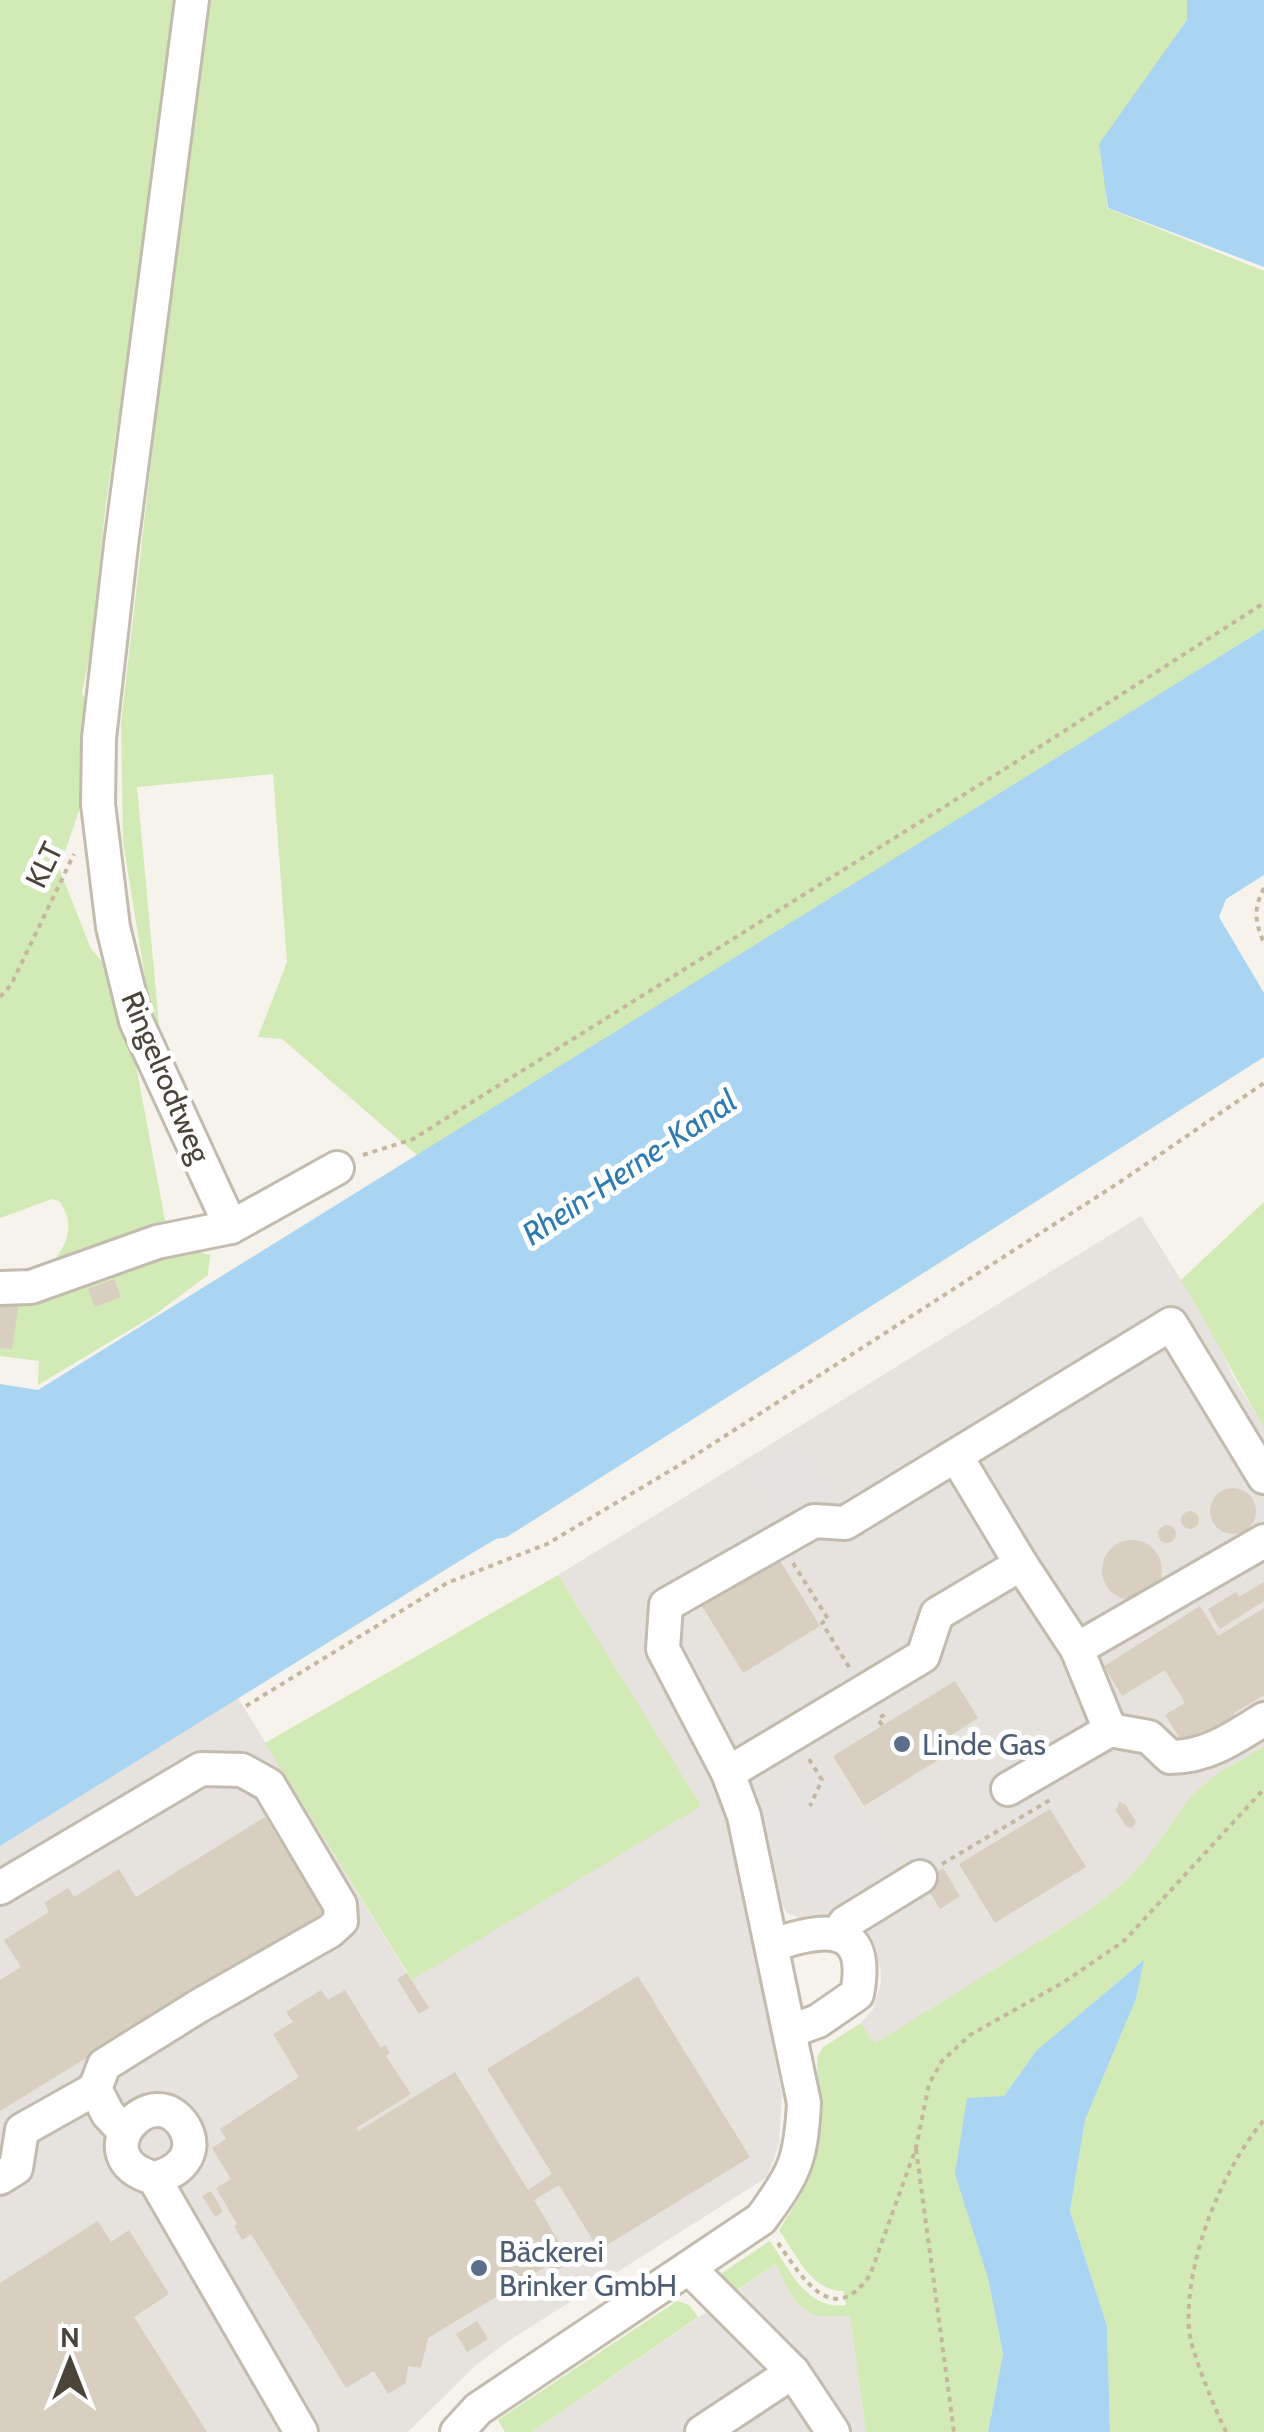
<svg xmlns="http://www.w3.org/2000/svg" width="1264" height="2432" viewBox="0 0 1264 2432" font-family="Cabin,sans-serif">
<rect width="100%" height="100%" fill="#f6f3ec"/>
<g fill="#e6e2dd">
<path d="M 1141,1216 L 1215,1334 L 1232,1375 L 1264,1427 L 1264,1747 L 1219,1772 L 1192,1795 L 1146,1859 L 1126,1881 L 1087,1912 L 873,2045 L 861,2023 L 873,2009 L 881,1983 L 881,1970 L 870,1943 L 862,1934 L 803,1920 L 787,1913 L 781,1902 L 772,1862 L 739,1868 L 782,2095 L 779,2144 L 767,2177 L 507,2342 L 476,2365 L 408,2432 L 0,2432 L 0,1846 L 238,1698 L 411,1980 L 700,1806 L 558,1575 Z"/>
<path d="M 776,2264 L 791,2295 L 850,2314 L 866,2432 L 532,2432 Z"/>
</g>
<g fill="#d2eab5">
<path d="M 0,0 L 178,0 L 105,511 L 90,655 L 82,693 C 108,740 76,821 59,868 L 91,949 L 113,974 L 129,1028 L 167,1231 L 47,1270 C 65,1248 78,1227 59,1201 L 52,1199 L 0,1218 Z"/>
<path d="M 211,0 L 1187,0 L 1187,20 L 1102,144 L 1107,208 L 1264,271 L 1264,629 L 418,1156 L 282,1039 L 258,1037 L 287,962 L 273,774 L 137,787 L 160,1035 L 146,984 L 123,841 L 121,723 L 161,377 Z"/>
<path d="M 1264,1202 L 1264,1427 C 1235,1379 1211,1328 1181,1280 Z"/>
<path d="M 186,1249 L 210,1255 L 208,1275 L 153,1316 L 38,1385 L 39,1361 L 0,1356 L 0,1297 Z"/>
<path d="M 558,1575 L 701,1806 L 412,1980 L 265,1743 Z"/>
<path d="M 1264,1747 L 1264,2432 L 1110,2432 L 1107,2326 L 1070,2211 L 1085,2120 L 1136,1999 L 1143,1961 L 1036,2051 L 1004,2096 L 988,2278 L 1003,2354 L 988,2432 L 866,2432 L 850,2315 C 800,2322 795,2304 776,2264 L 733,2293 L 713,2279 L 770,2241 C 789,2269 807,2311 846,2305 L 843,2291 C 811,2291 796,2254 779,2230 L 801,2195 L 819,2143 L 817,2058 L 823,2047 L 861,2023 L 874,2044 L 1087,1912 L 1126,1881 L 1146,1859 L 1192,1795 L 1219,1772 Z"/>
<path d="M 677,2301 L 689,2305 L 698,2317 L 532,2432 L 505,2432 L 498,2420 Z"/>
</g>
<g fill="#e5e3e0">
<path d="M 799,1445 L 828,1493 L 780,1522 L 751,1474 Z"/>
<path d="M 810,1770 L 820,1784 L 837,1774 L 890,1859 L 871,1867 L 864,1875 L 867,1891 L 808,1906 L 798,1857 L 781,1858 L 771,1806 L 787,1804 L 779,1789 Z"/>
</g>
<g fill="#a9d4f2">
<path d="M 1187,0 L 1264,0 L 1264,267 L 1108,208 L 1099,144 L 1187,20 Z"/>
<path d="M 1264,629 L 1264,875 L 1226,899 L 1219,917 L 1264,993 L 1264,1057 L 507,1537 L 496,1539 L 474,1552 L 0,1846 L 0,1384 L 38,1390 Z"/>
<path d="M 1144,1960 L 1136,1999 L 1085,2120 L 1070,2211 L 1107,2326 L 1110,2432 L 988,2432 L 1003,2354 L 988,2278 L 955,2174 L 967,2098 L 1004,2096 L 1036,2051 Z"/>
</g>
<g fill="#d8cfc1">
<path d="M 114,1279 L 121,1297 L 95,1307 L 88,1289 Z"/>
<path d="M 0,1300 L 19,1303 L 12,1349 L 0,1348 Z"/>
<circle cx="1233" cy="1511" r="23"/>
<circle cx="1190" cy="1520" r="9"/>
<circle cx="1167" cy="1534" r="9"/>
<circle cx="1132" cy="1570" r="30"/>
<path d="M 779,1559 L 820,1626 L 743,1673 L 702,1606 Z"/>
<path d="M 1264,1582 L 1264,1601 L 1220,1629 L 1208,1609 L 1236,1592 L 1239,1597 Z"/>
<path d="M 1200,1606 L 1218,1636 L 1264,1608 L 1264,1695 L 1234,1713 L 1241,1724 L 1211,1743 L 1203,1731 L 1183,1743 L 1165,1715 L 1185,1703 L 1165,1670 L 1122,1696 L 1104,1666 Z"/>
<path d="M 955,1681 L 978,1718 L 947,1738 L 954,1750 L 864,1806 L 833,1756 Z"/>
<path d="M 1119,1802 L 1125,1804 L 1136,1822 L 1132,1828 L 1126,1826 L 1116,1811 Z"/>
<path d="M 1050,1809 L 1086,1867 L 995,1923 L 959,1864 Z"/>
<path d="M 265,1817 L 324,1912 L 0,2111 L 0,1980 L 21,1967 L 4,1940 L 49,1912 L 44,1903 L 68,1888 L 74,1897 L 119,1869 L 136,1897 Z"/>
<path d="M 943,1868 L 960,1896 L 940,1909 L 923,1881 Z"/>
<path d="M 407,1973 L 429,2008 L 419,2014 L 397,1979 Z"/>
<path d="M 638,1976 L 750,2157 L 599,2250 L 559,2185 L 534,2200 L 571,2262 L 552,2273 L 547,2266 L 428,2338 L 421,2368 L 408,2366 L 406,2383 L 388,2394 L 374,2371 L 346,2388 L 251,2234 L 242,2240 L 234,2226 L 237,2224 L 216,2188 L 231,2179 L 212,2148 L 226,2139 L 220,2129 L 299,2077 L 273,2034 L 293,2022 L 286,2012 L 321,1990 L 328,2000 L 345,1990 L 381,2048 L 385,2045 L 390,2053 L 386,2056 L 411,2094 L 356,2128 L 358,2131 L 455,2072 L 528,2190 L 552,2174 L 487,2069 Z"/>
<path d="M 211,2191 L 223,2212 L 215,2217 L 202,2196 Z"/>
<path d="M 98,2221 L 111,2242 L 129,2230 L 169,2294 L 134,2317 L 207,2432 L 0,2432 L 0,2283 Z"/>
<path d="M 477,2321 L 488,2339 L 467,2352 L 456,2334 Z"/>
</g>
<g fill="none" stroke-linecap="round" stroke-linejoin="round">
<g stroke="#c2bbae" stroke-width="38">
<g id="minor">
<path d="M 192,0 L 121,545 L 99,738 L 98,804 L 113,927 L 136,1021 L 231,1227"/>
<path d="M 0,1288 L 31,1287 L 157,1242 L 231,1227 L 337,1168"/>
<path d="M 956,1456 L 1021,1564"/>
<path d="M 1077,1649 L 1264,1541"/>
<path d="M 728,1773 L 923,1656 L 937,1614 L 1021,1564 L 1077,1649 L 1110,1730 L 1149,1737 L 1170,1757 C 1207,1757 1234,1738 1264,1719"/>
<path d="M 1008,1789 L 1110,1730"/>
<path d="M 0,1888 L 201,1769 L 242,1770 L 269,1785 L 340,1905 L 341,1921 L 330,1931 L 197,2007 L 104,2065 L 95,2089 L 108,2114 L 124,2131"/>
<path d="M 838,1934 L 845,1923 L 920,1877"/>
<path d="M 773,1945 C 825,1927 871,1922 857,1994 L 818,2021 L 791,2031"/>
<path d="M 0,2178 L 16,2168 L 22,2130 L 95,2089"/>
<path d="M 154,2178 C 178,2173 199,2154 185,2128 C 154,2074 79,2157 154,2178 L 301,2432"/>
<path d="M 690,2269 L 793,2372 L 833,2432"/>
<path d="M 457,2432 L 478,2409 L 761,2219 C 795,2173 801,2160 804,2103 L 744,1816 L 728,1773 L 663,1649 L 666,1605 L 814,1521 L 845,1523 L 1171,1324 L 1264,1477"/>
<path d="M 702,2432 L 793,2372"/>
</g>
</g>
<g stroke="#c4b79f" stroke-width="4" stroke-dasharray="5 5" stroke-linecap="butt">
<path d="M 1264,888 C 1253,909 1255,922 1264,943"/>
<path d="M 0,997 L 11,985 L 74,854"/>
<path d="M 363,1155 L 413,1139 L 1016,762 L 1264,603"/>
<path d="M 793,1563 L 828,1619 L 822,1623 L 849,1667"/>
<path d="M 246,1706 L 447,1583 L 547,1544 L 683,1463 L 1120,1182 L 1264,1083"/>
<path d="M 882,1725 L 878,1719 L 888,1712"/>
<path d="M 809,1759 L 822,1780 L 810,1806"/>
<path d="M 942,1864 L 1050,1800"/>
<path d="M 916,2149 L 954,2432"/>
<path d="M 778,2243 C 802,2277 832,2330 870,2275 L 916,2148 L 929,2084 L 942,2061 L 970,2035 L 1064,1982 L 1124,1941 L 1264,1789"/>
<path d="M 1226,2432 C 1216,2411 1190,2350 1189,2329 C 1184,2263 1222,2169 1264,2120"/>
</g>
<use href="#minor" stroke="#fff" stroke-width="32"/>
</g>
<g fill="#5c6f8a" stroke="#fff" stroke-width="4">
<circle cx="902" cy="1744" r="10"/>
<circle cx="479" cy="2268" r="10"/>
</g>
<g text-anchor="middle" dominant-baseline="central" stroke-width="10" stroke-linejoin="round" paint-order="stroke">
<g font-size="30" fill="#4b4439" stroke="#fff">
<text transform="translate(44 865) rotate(-64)">KLT</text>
<text transform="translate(166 1077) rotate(67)">Ringelrodtweg</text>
</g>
<g font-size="30" fill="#4e5e75" stroke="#fff" text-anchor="start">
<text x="922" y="1744">Linde Gas</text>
<text x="499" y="2251">Bäckerei<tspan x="499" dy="34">Brinker GmbH</tspan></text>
</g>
<g font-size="32" font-style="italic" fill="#2e7ab2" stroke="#fff">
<text transform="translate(629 1167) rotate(-34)">Rhein-Herne-Kanal</text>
</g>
</g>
<g transform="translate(70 2362)" stroke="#ffffff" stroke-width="8" paint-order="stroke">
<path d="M0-8L18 38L0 25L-18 38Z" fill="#4b4439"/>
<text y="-15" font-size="28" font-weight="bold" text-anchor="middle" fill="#4b4439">N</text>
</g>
</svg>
